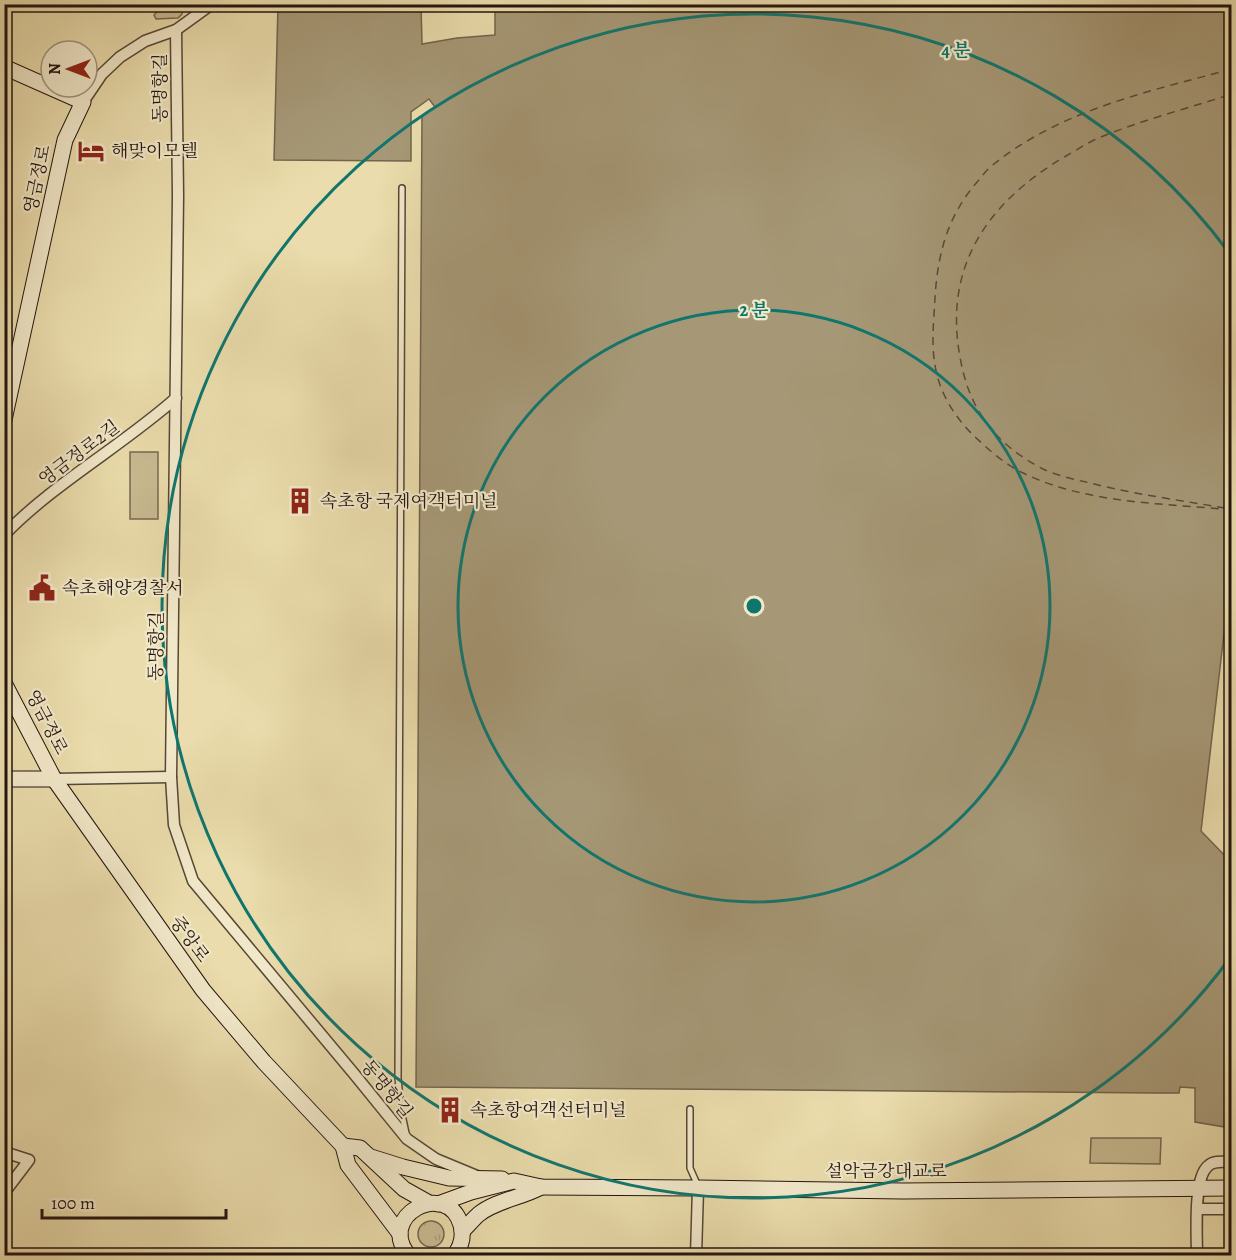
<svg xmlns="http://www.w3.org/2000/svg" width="1236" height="1260" viewBox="0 0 1236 1260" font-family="Alegreya,'Noto Serif KR',serif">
<defs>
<pattern id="grass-tufts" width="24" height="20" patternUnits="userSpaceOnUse" patternTransform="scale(1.5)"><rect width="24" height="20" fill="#c8ba91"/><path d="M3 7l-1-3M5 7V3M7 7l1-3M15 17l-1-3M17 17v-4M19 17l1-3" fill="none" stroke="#ac9f7c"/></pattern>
<pattern id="forest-firs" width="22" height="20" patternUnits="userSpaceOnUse" patternTransform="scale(1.5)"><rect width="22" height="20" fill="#c8ba91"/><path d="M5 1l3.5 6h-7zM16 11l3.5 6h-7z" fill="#ac9f7c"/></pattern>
</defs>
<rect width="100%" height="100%" fill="#eadcac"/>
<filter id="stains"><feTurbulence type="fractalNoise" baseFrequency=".00333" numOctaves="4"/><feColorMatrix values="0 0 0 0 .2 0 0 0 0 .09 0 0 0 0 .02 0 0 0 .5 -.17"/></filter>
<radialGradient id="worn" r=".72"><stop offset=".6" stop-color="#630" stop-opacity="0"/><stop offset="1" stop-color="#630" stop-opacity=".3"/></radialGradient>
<circle fill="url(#grass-tufts)" stroke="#766850" stroke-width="1.5" cx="431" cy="1234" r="13"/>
<path fill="url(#forest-firs)" stroke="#766850" stroke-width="1.5" d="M 163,5 L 184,5 L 182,14 L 178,18 L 156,19 L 154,15 Z"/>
<g fill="#c8ba91" stroke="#766850" stroke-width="1.5">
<rect x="130" y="452" width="28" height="67"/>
<path d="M 1091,1138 L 1161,1138 L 1160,1164 L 1090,1163 Z"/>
</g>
<path fill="#a69876" stroke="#72644c" stroke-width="1.5" d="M 495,5 L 1231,5 L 1232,565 L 1201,831 L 1231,862 L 1231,1128 L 1195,1122 L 1195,1088 L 1180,1087 L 1179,1093 L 1155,1093 L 416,1087 L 422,116 L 435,107 L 429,99 L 411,112 L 411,161 L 274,160 L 278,5 L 421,5 L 422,44 L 457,38 L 495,35 Z"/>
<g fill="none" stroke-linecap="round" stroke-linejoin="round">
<g stroke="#574938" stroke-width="1.5" stroke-dasharray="8 6" stroke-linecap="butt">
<path d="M 1232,69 C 1150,91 1061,110 994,164 C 988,168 983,175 978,181 C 948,215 938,252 935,297 C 934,319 931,343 935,365 C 939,392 954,416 973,435 C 988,449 1004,464 1023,473 C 1087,504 1162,503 1232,510"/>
<path d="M 1225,508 C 1179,500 1132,494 1086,482 C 1072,479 1056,475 1043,469 C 995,444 969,410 960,357 C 943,265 989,201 1066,156 C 1075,151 1084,145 1094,140 C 1138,121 1186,109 1232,94"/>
</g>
<g stroke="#554736" stroke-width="8">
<g id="lane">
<path d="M 402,188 L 398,1078 L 401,1110 L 406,1133"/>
<path d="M 690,1109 L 690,1168 L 698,1186"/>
</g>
</g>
<g stroke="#554736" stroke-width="13">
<g id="street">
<path d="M 176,30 L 178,196 L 171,777 L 174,825 L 193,881 L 355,1075 L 407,1139 L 436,1159 L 477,1176"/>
<path d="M 83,102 L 102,74 L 120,57 L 145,41 L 176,30 L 212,4"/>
<path d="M 4,535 C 53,484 122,446 176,398"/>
<path d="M 54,779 L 171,777"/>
<path d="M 4,1152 L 29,1160 L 4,1193"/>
<path d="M 1198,1209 L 1232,1209"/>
<path d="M 696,1256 L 698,1188"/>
<path d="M 1197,1256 C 1197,1236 1193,1178 1208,1166 C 1214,1160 1224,1162 1232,1162"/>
</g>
</g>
<g stroke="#23150e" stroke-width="17">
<g id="secondary">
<path d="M 4,67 L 83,102 L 65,140 L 4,420"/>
<path d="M 4,683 L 54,779 L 203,990 L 264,1062 L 343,1146 L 348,1165 L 400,1234"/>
<path d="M 4,779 L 54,779"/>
<path d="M 343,1146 L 360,1148 L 404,1189 L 429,1203"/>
<path d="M 371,1157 L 403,1167 L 449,1178 L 502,1179"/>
<path d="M 438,1204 L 471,1192 L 514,1181 L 541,1187 L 698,1188 L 903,1191 L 1232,1188"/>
<path d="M 462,1231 C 468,1226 473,1219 479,1214 C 497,1200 521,1198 541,1187"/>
<path d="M 409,1256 C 375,1216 447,1178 461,1225 C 464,1236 461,1247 454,1256"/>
</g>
</g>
<use href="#lane" stroke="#f1e8c9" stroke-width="5"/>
<use href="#street" stroke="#f1e8c9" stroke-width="10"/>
<use href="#secondary" stroke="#f1e8c9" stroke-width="15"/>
</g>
<g fill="none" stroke="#0f766e" stroke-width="3">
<circle cx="754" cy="606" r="296"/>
<path d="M1230 958A592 592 0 1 1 1230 254"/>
</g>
<defs>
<g id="hotel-bare" transform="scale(2.07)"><path d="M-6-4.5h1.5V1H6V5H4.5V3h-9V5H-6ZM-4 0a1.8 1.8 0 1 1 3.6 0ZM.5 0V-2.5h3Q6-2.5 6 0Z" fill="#8f2418" stroke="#f1e8c9" stroke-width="2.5" paint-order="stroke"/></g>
<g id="building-bare" transform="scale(2.07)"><path d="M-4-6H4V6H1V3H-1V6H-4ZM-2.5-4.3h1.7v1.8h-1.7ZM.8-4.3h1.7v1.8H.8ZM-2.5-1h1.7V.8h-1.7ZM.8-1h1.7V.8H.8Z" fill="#8f2418" stroke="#f1e8c9" stroke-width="2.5" paint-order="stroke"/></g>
<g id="civic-bare" transform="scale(2.07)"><path d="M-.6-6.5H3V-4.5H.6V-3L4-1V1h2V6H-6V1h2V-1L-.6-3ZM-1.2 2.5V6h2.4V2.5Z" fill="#8f2418" stroke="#f1e8c9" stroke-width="2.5" paint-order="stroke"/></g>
</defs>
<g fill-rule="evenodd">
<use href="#hotel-bare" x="91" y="151"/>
<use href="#building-bare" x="300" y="501"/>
<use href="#civic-bare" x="42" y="588"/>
<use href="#building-bare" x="450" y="1110"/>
</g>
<g text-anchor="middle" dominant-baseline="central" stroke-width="4.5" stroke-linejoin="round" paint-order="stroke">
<g font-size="18" fill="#23150e" stroke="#f1e8c9">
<text transform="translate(160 88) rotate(-90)">동명항길</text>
<text transform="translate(37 179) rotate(-78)">영금정로</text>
<text transform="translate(79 453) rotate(-37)">영금정로2길</text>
<text transform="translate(156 646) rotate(-89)">동명항길</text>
<text transform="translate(47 722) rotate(63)">영금정로</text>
<text transform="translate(190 939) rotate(54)">중앙로</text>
<text transform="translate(387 1089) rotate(51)">동명항길</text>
<text x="886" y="1171">설악금강대교로</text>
</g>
<g font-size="18" fill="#23150e" stroke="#f1e8c9" text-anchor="start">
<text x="111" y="151">해맞이모텔</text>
<text x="320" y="501">속초항 국제여객터미널</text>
<text x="62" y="588">속초해양경찰서</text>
<text x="470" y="1110">속초항여객선터미널</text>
</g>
</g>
<circle cx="754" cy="606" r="9" fill="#0f766e" stroke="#f1e8c9" stroke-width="3"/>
<g font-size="18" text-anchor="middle" font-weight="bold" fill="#0f766e" stroke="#f1e8c9" stroke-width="4.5" stroke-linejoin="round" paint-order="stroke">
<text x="956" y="56">4 분</text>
<text x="754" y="316">2 분</text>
</g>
<rect width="1236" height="1260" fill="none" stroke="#eadcac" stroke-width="24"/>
<rect x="6" y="6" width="1224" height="1248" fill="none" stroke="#23150e" stroke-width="3"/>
<rect x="12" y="12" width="1212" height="1236" fill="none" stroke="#23150e" stroke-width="1.5"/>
<g transform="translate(69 69) rotate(270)"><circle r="28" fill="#f1e8c9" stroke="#9f947e" stroke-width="1.5"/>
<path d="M0-4.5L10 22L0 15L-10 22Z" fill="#8f2418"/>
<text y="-9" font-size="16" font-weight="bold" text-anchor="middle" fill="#23150e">N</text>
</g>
<path d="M42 1209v9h184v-9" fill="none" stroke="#23150e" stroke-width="3"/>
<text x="51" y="1209" font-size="18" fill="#23150e" stroke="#f1e8c9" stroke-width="4.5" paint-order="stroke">100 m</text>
<rect width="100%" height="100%" filter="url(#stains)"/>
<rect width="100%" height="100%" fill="url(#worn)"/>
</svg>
